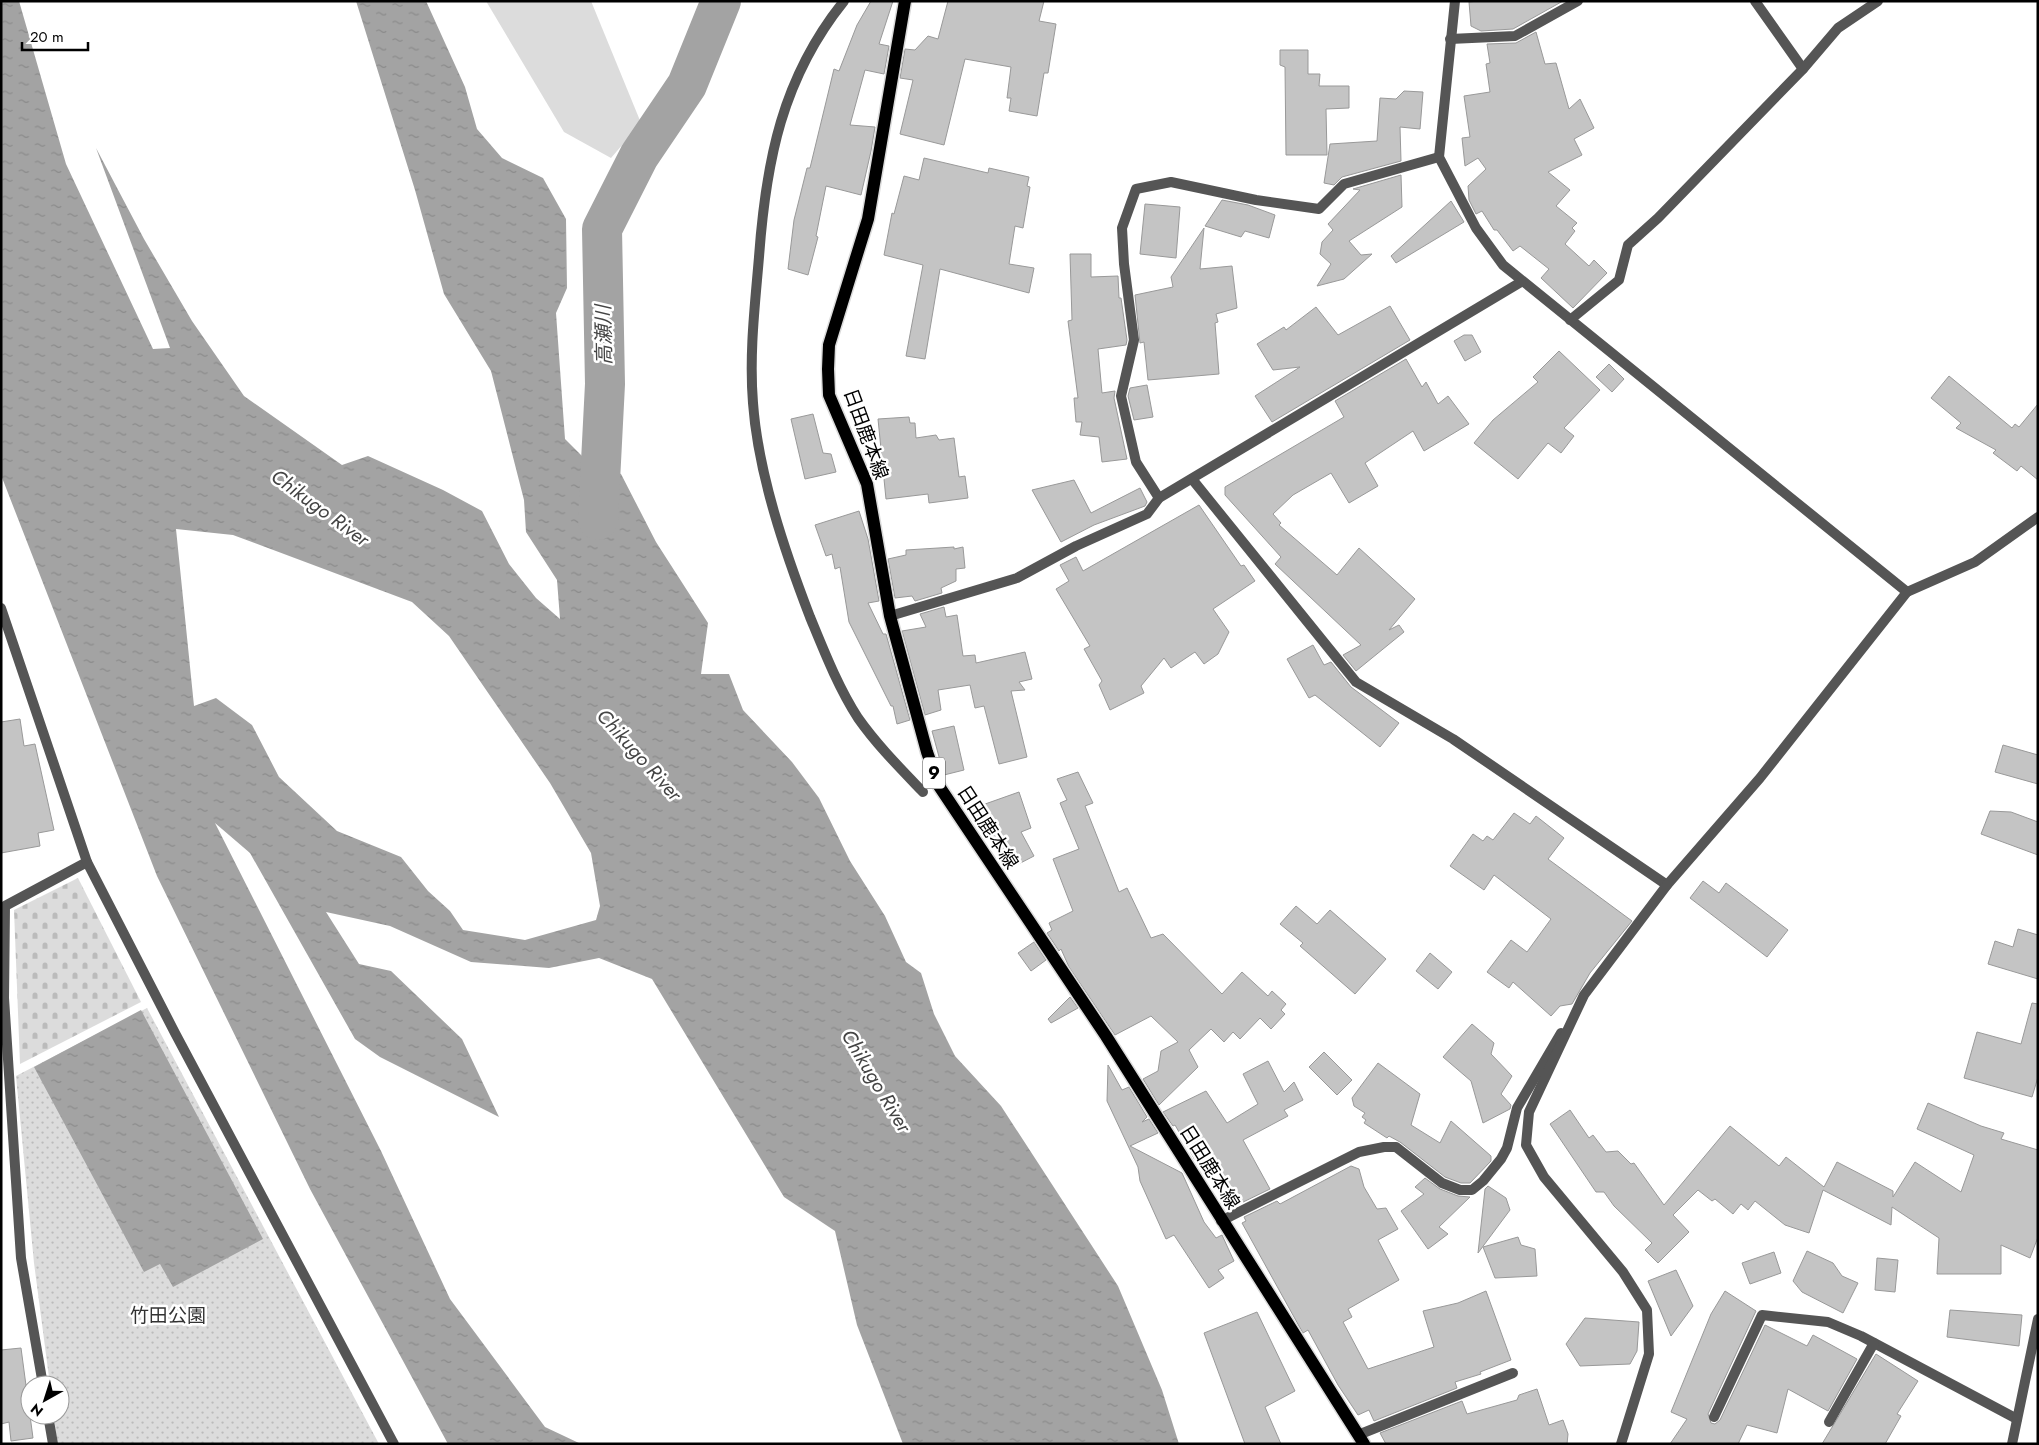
<svg xmlns="http://www.w3.org/2000/svg" width="2039" height="1445" viewBox="0 0 2039 1445" font-family="Jost,'Noto Sans JP',sans-serif">
<defs>
<pattern id="cemetery-stones" width="16" height="16" patternUnits="userSpaceOnUse" patternTransform="scale(1.25)"><rect width="16" height="16" fill="#dcdcdc"/><path d="M2 7V4a2 2 0 0 1 4 0v3zM10 15v-3a2 2 0 0 1 4 0v3z" fill="#bbb"/></pattern>
<pattern id="park-dots" width="8" height="8" patternUnits="userSpaceOnUse" patternTransform="scale(1.25)"><rect width="8" height="8" fill="#dcdcdc"/><path d="M2 2h.1M6 6h.1" fill="none" stroke="#bbb" stroke-width="1.8" stroke-linecap="round"/></pattern>
<pattern id="water-ripples" width="26" height="14" patternUnits="userSpaceOnUse" patternTransform="scale(1.25)"><rect width="26" height="14" fill="#a3a3a3"/><path d="M2 4q2-2 4 0t4 0M15 11q2-2 4 0t4 0" fill="none" stroke="#8b8b8b"/></pattern>
</defs>
<rect width="100%" height="100%" fill="#fff"/>
<path fill="#dcdcdc" d="M 486,1 L 591,1 L 641,123 L 611,158 L 564,132 Z"/>
<path fill="url(#cemetery-stones)" d="M 78,878 L 141,1002 L 20,1064 L 14,910 Z"/>
<path fill="url(#park-dots)" d="M 147,1008 L 379,1444 L 57,1444 L 54,1415 L 60,1415 L 60,1385 L 50,1385 L 34,1263 L 16,1076 Z"/>
<g fill="url(#water-ripples)" fill-rule="evenodd">
<path d="M 1,1 L 19,1 L 66,164 L 153,349 L 170,348 L 96,148 L 144,239 L 192,321 L 244,396 L 342,465 L 368,456 L 443,490 L 482,511 L 509,564 L 536,598 L 560,619 L 557,580 L 526,532 L 524,500 L 491,371 L 444,294 L 415,190 L 356,1 L 426,1 L 465,87 L 477,129 L 502,158 L 543,178 L 566,219 L 567,288 L 556,313 L 565,439 L 582,456 L 621,474 L 656,542 L 708,623 L 701,674 L 729,674 L 743,710 L 792,762 L 819,798 L 850,861 L 885,916 L 906,962 L 921,973 L 934,1014 L 955,1056 L 1001,1106 L 1118,1286 L 1162,1390 L 1179,1444 L 903,1444 L 857,1325 L 835,1231 L 784,1197 L 652,979 L 599,958 L 549,968 L 471,962 L 390,926 L 326,912 L 359,964 L 391,971 L 462,1039 L 499,1117 L 380,1057 L 355,1039 L 250,853 L 215,823 L 381,1151 L 450,1299 L 545,1427 L 581,1444 L 448,1444 L 310,1189 L 157,876 L 1,475 ZM 176,529 L 233,535 L 412,602 L 449,636 L 550,783 L 591,853 L 600,906 L 596,920 L 525,940 L 463,930 L 450,911 L 428,891 L 401,857 L 337,831 L 279,777 L 252,725 L 216,698 L 194,706 Z"/>
<path d="M 141,1010 L 263,1239 L 173,1287 L 160,1264 L 144,1272 L 34,1067 Z"/>
</g>
<g fill="none" stroke-linecap="round" stroke-linejoin="round">
<path stroke="#a3a3a3" stroke-width="40" d="M 598,520 L 605,384 L 602,229 L 639,156 L 687,85 L 721,1"/>
</g>
<g fill="#c4c4c4" stroke="#999">
<path d="M 871,1 L 893,1 L 879,44 L 889,46 L 884,74 L 865,70 L 850,125 L 875,127 L 871,151 L 861,195 L 826,186 L 816,236 L 818,237 L 808,275 L 788,269 L 794,220 L 807,168 L 810,168 L 834,69 L 839,71 L 857,25 Z"/>
<path d="M 948,1 L 1044,1 L 1039,21 L 1056,24 L 1048,73 L 1044,73 L 1037,116 L 1009,111 L 1011,98 L 1007,98 L 1011,67 L 965,59 L 944,145 L 900,134 L 913,80 L 900,78 L 905,49 L 915,50 L 928,36 L 938,39 Z"/>
<path d="M 1478,1 L 1563,1 L 1513,29 L 1481,31 L 1471,26 L 1469,2 Z"/>
<path d="M 1536,32 L 1545,64 L 1556,63 L 1569,109 L 1580,99 L 1594,128 L 1574,139 L 1582,155 L 1548,172 L 1570,190 L 1556,206 L 1577,223 L 1572,228 L 1575,231 L 1565,244 L 1589,266 L 1594,260 L 1607,273 L 1573,308 L 1541,278 L 1549,269 L 1520,246 L 1513,251 L 1497,230 L 1494,230 L 1482,211 L 1476,214 L 1469,200 L 1468,186 L 1486,169 L 1478,158 L 1465,166 L 1462,138 L 1470,137 L 1464,96 L 1490,92 L 1486,64 L 1490,63 L 1487,44 L 1516,43 Z"/>
<path d="M 1280,50 L 1308,50 L 1308,74 L 1320,74 L 1319,86 L 1349,86 L 1349,108 L 1326,109 L 1327,155 L 1286,155 L 1285,67 L 1280,65 Z"/>
<path d="M 1404,91 L 1423,92 L 1420,129 L 1400,127 L 1401,161 L 1342,177 L 1334,185 L 1324,183 L 1330,144 L 1377,141 L 1380,98 L 1396,99 Z"/>
<path d="M 924,158 L 988,173 L 989,168 L 1029,177 L 1027,186 L 1030,187 L 1023,228 L 1015,226 L 1009,264 L 1034,268 L 1029,293 L 940,269 L 925,359 L 906,356 L 923,265 L 884,255 L 892,213 L 894,214 L 904,176 L 919,180 Z"/>
<path d="M 1401,175 L 1402,207 L 1349,241 L 1361,255 L 1372,254 L 1344,279 L 1317,286 L 1331,264 L 1320,254 L 1322,242 L 1333,230 L 1328,224 L 1360,190 L 1353,189 Z"/>
<path d="M 1222,200 L 1248,205 L 1275,215 L 1269,238 L 1245,231 L 1241,237 L 1205,226 Z"/>
<path d="M 1451,201 L 1464,222 L 1396,263 L 1391,256 Z"/>
<path d="M 1145,204 L 1180,207 L 1176,258 L 1140,254 Z"/>
<path d="M 1204,228 L 1200,269 L 1232,266 L 1237,308 L 1216,314 L 1218,322 L 1215,323 L 1219,374 L 1148,380 L 1144,342 L 1140,343 L 1135,295 L 1173,287 L 1171,277 Z"/>
<path d="M 1070,254 L 1091,254 L 1091,277 L 1118,276 L 1119,298 L 1121,298 L 1127,340 L 1126,345 L 1098,349 L 1102,393 L 1115,391 L 1114,398 L 1127,459 L 1102,462 L 1099,437 L 1080,435 L 1082,422 L 1076,422 L 1074,398 L 1078,398 L 1068,321 L 1072,320 Z"/>
<path d="M 1390,306 L 1410,340 L 1272,422 L 1255,396 L 1300,367 L 1273,370 L 1257,344 L 1284,327 L 1286,330 L 1316,307 L 1338,335 Z"/>
<path d="M 1464,335 L 1472,335 L 1481,352 L 1465,361 L 1454,341 Z"/>
<path d="M 1559,351 L 1600,390 L 1564,428 L 1574,436 L 1561,453 L 1548,443 L 1518,479 L 1474,443 L 1493,420 L 1538,382 L 1533,377 Z"/>
<path d="M 1406,359 L 1422,387 L 1426,382 L 1438,404 L 1448,396 L 1469,424 L 1424,451 L 1413,431 L 1365,463 L 1378,486 L 1349,503 L 1331,473 L 1293,495 L 1273,514 L 1281,523 L 1279,525 L 1337,575 L 1359,548 L 1415,599 L 1389,630 L 1399,625 L 1404,632 L 1356,671 L 1343,655 L 1361,645 L 1275,564 L 1281,557 L 1225,495 L 1225,487 L 1344,417 L 1335,401 Z"/>
<path d="M 1609,364 L 1624,379 L 1612,392 L 1596,377 Z"/>
<path d="M 1949,376 L 2012,428 L 2015,424 L 2019,427 L 2038,404 L 2038,480 L 2021,466 L 2017,471 L 1993,453 L 1996,450 L 1956,428 L 1961,423 L 1931,398 Z"/>
<path d="M 1147,385 L 1153,417 L 1134,420 L 1128,396 L 1130,388 Z"/>
<path d="M 813,414 L 823,453 L 831,454 L 836,472 L 805,479 L 791,419 Z"/>
<path d="M 909,417 L 910,423 L 915,423 L 916,438 L 936,435 L 939,440 L 954,438 L 959,477 L 965,476 L 968,498 L 929,503 L 928,494 L 886,499 L 878,419 Z"/>
<path d="M 1074,480 L 1091,513 L 1140,488 L 1147,502 L 1145,506 L 1094,525 L 1061,542 L 1032,490 Z"/>
<path d="M 1199,505 L 1241,566 L 1244,565 L 1255,581 L 1213,609 L 1229,632 L 1218,654 L 1204,664 L 1195,652 L 1171,668 L 1164,658 L 1141,686 L 1144,693 L 1110,710 L 1099,685 L 1102,681 L 1084,649 L 1090,646 L 1056,589 L 1069,581 L 1060,565 L 1076,557 L 1083,571 Z"/>
<path d="M 859,511 L 868,539 L 879,601 L 868,603 L 883,634 L 886,634 L 910,720 L 897,724 L 893,706 L 891,706 L 849,622 L 840,567 L 835,569 L 832,554 L 826,556 L 815,525 Z"/>
<path d="M 954,547 L 954,549 L 963,547 L 965,568 L 956,569 L 956,581 L 941,588 L 942,593 L 915,601 L 912,596 L 895,598 L 888,559 L 906,555 L 906,550 Z"/>
<path d="M 944,607 L 946,617 L 957,615 L 963,656 L 975,655 L 976,663 L 1025,652 L 1032,679 L 1019,682 L 1025,690 L 1011,691 L 1027,757 L 999,764 L 984,706 L 975,708 L 970,685 L 938,690 L 941,710 L 925,715 L 902,631 L 926,627 L 920,614 Z"/>
<path d="M 1313,645 L 1324,665 L 1331,662 L 1351,687 L 1399,723 L 1380,747 L 1315,695 L 1309,698 L 1287,659 Z"/>
<path d="M 20,719 L 24,746 L 35,744 L 54,830 L 38,833 L 40,846 L 1,853 L 1,722 Z"/>
<path d="M 954,726 L 964,770 L 944,775 L 932,731 Z"/>
<path d="M 2003,745 L 2038,755 L 2038,784 L 1995,772 Z"/>
<path d="M 1078,772 L 1093,803 L 1085,806 L 1119,892 L 1127,888 L 1151,938 L 1163,934 L 1222,994 L 1242,972 L 1268,996 L 1272,991 L 1286,1004 L 1281,1010 L 1285,1014 L 1271,1029 L 1260,1018 L 1240,1039 L 1233,1032 L 1224,1042 L 1211,1029 L 1189,1050 L 1198,1067 L 1159,1105 L 1143,1079 L 1158,1071 L 1161,1051 L 1178,1042 L 1151,1016 L 1115,1035 L 1069,967 L 1061,949 L 1059,951 L 1047,933 L 1052,930 L 1049,923 L 1073,911 L 1053,859 L 1079,849 L 1060,803 L 1067,800 L 1057,779 Z"/>
<path d="M 1019,792 L 1031,828 L 1021,832 L 1034,856 L 1007,870 L 989,832 L 983,832 L 981,826 L 975,821 L 971,809 Z"/>
<path d="M 1990,811 L 2011,812 L 2038,822 L 2038,855 L 1981,834 Z"/>
<path d="M 1514,813 L 1530,824 L 1536,816 L 1564,838 L 1548,859 L 1632,921 L 1590,973 L 1572,1004 L 1560,1006 L 1551,1016 L 1513,982 L 1509,988 L 1487,972 L 1511,940 L 1527,952 L 1551,919 L 1494,875 L 1484,890 L 1450,866 L 1473,834 L 1483,841 L 1487,836 L 1493,840 Z"/>
<path d="M 1703,881 L 1719,893 L 1726,883 L 1788,930 L 1767,957 L 1690,898 Z"/>
<path d="M 1296,906 L 1317,924 L 1330,910 L 1386,959 L 1355,994 L 1300,946 L 1303,943 L 1280,924 Z"/>
<path d="M 2018,929 L 2038,935 L 2038,979 L 1988,964 L 1995,941 L 2013,947 Z"/>
<path d="M 1034,942 L 1046,960 L 1031,971 L 1018,953 Z"/>
<path d="M 1430,953 L 1452,972 L 1438,989 L 1416,971 Z"/>
<path d="M 1070,997 L 1078,1008 L 1051,1023 L 1048,1019 Z"/>
<path d="M 2032,1003 L 2038,1004 L 2038,1077 L 2032,1097 L 1964,1078 L 1977,1032 L 2021,1044 Z"/>
<path d="M 1472,1024 L 1494,1043 L 1491,1054 L 1512,1076 L 1501,1094 L 1511,1105 L 1510,1109 L 1483,1123 L 1471,1081 L 1443,1057 Z"/>
<path d="M 1324,1052 L 1352,1080 L 1337,1095 L 1309,1067 Z"/>
<path d="M 1268,1061 L 1284,1092 L 1294,1082 L 1303,1100 L 1284,1110 L 1288,1116 L 1243,1140 L 1270,1189 L 1237,1205 L 1211,1158 L 1199,1167 L 1175,1125 L 1173,1126 L 1163,1112 L 1206,1091 L 1227,1123 L 1258,1104 L 1243,1074 Z"/>
<path d="M 1378,1063 L 1420,1094 L 1411,1125 L 1440,1143 L 1451,1121 L 1491,1156 L 1491,1161 L 1470,1183 L 1461,1183 L 1445,1177 L 1400,1142 L 1389,1136 L 1387,1138 L 1364,1123 L 1366,1120 L 1362,1117 L 1365,1113 L 1354,1106 L 1352,1098 Z"/>
<path d="M 1108,1065 L 1122,1090 L 1129,1087 L 1147,1117 L 1142,1122 L 1149,1119 L 1158,1133 L 1130,1146 L 1182,1173 L 1204,1222 L 1216,1238 L 1222,1235 L 1234,1261 L 1218,1270 L 1224,1278 L 1209,1288 L 1174,1235 L 1166,1239 L 1140,1181 L 1138,1167 L 1107,1101 Z"/>
<path d="M 1928,1103 L 1981,1126 L 2004,1133 L 2001,1139 L 2038,1150 L 2038,1237 L 2030,1258 L 2001,1245 L 2001,1274 L 1937,1274 L 1939,1238 L 1892,1207 L 1891,1225 L 1823,1190 L 1809,1233 L 1785,1225 L 1755,1201 L 1748,1210 L 1741,1204 L 1733,1214 L 1715,1199 L 1712,1201 L 1698,1190 L 1673,1215 L 1689,1232 L 1658,1263 L 1645,1250 L 1652,1243 L 1614,1206 L 1604,1192 L 1596,1192 L 1550,1124 L 1570,1110 L 1589,1138 L 1593,1135 L 1606,1152 L 1618,1151 L 1631,1164 L 1634,1163 L 1664,1205 L 1730,1126 L 1779,1166 L 1786,1157 L 1824,1187 L 1837,1162 L 1893,1191 L 1893,1197 L 1915,1162 L 1961,1192 L 1974,1155 L 1917,1129 Z"/>
<path d="M 1351,1166 L 1359,1169 L 1364,1187 L 1377,1209 L 1386,1208 L 1398,1229 L 1378,1240 L 1399,1280 L 1348,1309 L 1352,1317 L 1343,1322 L 1368,1369 L 1434,1347 L 1423,1311 L 1458,1303 L 1486,1291 L 1511,1360 L 1480,1372 L 1481,1374 L 1455,1382 L 1457,1388 L 1374,1421 L 1369,1410 L 1358,1415 L 1338,1385 L 1308,1330 L 1303,1333 L 1299,1326 L 1242,1223 L 1246,1221 L 1244,1217 L 1277,1201 L 1280,1204 Z"/>
<path d="M 1425,1178 L 1440,1189 L 1458,1196 L 1470,1197 L 1439,1227 L 1448,1234 L 1428,1249 L 1401,1211 L 1424,1194 L 1415,1187 Z"/>
<path d="M 1488,1186 L 1506,1198 L 1510,1210 L 1478,1253 L 1485,1189 Z"/>
<path d="M 1518,1237 L 1521,1245 L 1535,1249 L 1537,1276 L 1495,1278 L 1483,1247 Z"/>
<path d="M 1807,1251 L 1833,1263 L 1842,1276 L 1858,1283 L 1843,1313 L 1802,1292 L 1793,1281 Z"/>
<path d="M 1774,1252 L 1781,1273 L 1750,1284 L 1742,1263 Z"/>
<path d="M 1877,1258 L 1898,1260 L 1895,1292 L 1875,1290 Z"/>
<path d="M 1676,1270 L 1693,1306 L 1671,1336 L 1648,1281 Z"/>
<path d="M 1725,1291 L 1756,1311 L 1708,1414 L 1711,1423 L 1715,1424 L 1720,1420 L 1765,1325 L 1807,1346 L 1813,1335 L 1857,1359 L 1828,1411 L 1788,1389 L 1777,1433 L 1747,1425 L 1738,1444 L 1670,1444 L 1687,1419 L 1671,1412 L 1711,1314 Z"/>
<path d="M 1950,1310 L 2022,1315 L 2019,1346 L 1947,1337 Z"/>
<path d="M 1257,1312 L 1295,1391 L 1265,1407 L 1281,1444 L 1245,1444 L 1204,1333 Z"/>
<path d="M 1585,1318 L 1639,1322 L 1637,1351 L 1630,1364 L 1580,1366 L 1566,1344 Z"/>
<path d="M 21,1348 L 33,1438 L 11,1441 L 9,1422 L 1,1424 L 1,1350 Z"/>
<path d="M 1876,1354 L 1918,1381 L 1897,1414 L 1901,1416 L 1885,1444 L 1822,1444 Z"/>
<path d="M 1537,1389 L 1549,1425 L 1563,1420 L 1568,1434 L 1567,1444 L 1386,1444 L 1380,1433 L 1462,1401 L 1467,1414 L 1517,1400 L 1519,1395 Z"/>
</g>
<g fill="none" stroke-linecap="round" stroke-linejoin="round">
<g stroke="#dbdbdb" stroke-width="15">
<path id="primary" d="M 905,1 L 868,219 L 829,345 L 828,369 L 829,395 L 867,484 L 890,616 L 927,752 L 939,786 L 1106,1036 L 1364,1444"/>
</g>
<g stroke="#555" stroke-width="10">
<path d="M 844,1 C 782,78 766,161 759,257 C 755,305 749,354 753,403 C 758,473 785,552 810,617 C 824,651 838,687 858,718 C 877,745 900,768 923,792"/>
<path d="M 1455,1 L 1439,157 L 1476,228 L 1503,265 L 1907,592"/>
<path d="M 1755,1 L 1803,69"/>
<path d="M 1450,39 L 1515,36 L 1578,1"/>
<path d="M 1570,320 L 1619,280 L 1628,245 L 1658,218 L 1803,69 L 1838,28 L 1878,1"/>
<path d="M 1192,479 L 1356,682 L 1453,739 L 1667,885"/>
<path d="M 1159,498 L 1136,462 L 1121,396 L 1134,340 L 1124,264 L 1122,228 L 1136,189 L 1171,182 L 1256,200 L 1319,209 L 1344,184 L 1439,157"/>
<path d="M 890,616 L 1017,578 L 1076,546 L 1147,514 L 1159,498 L 1521,282"/>
<path d="M 1221,1221 L 1359,1152 L 1384,1147 L 1396,1147 L 1442,1183 L 1460,1190 L 1472,1190 L 1483,1181 L 1501,1159 L 1507,1148 L 1517,1108 L 1561,1033"/>
<path d="M 43,1385 L 21,1258 L 4,998 L 5,906 L 87,862"/>
<path d="M 48,1415 L 53,1444"/>
<path d="M 1714,1417 L 1762,1315 L 1828,1322 L 1861,1336 L 2017,1419"/>
<path d="M 1829,1422 L 1874,1343"/>
<path d="M 1358,1435 L 1513,1373"/>
<path d="M 1621,1444 L 1649,1354 L 1647,1310 L 1623,1272 L 1544,1177 L 1526,1145 L 1529,1112 L 1584,995 L 1667,885 L 1760,778 L 1907,592 L 1975,562 L 2038,517"/>
<path d="M 2012,1444 L 2038,1319"/>
</g>
<path stroke="#555" stroke-width="10" d="M 1,608 L 87,862 L 175,1033 L 394,1444"/>
<use href="#primary" stroke="#000" stroke-width="12"/>
</g>
<g text-anchor="middle" dominant-baseline="central" stroke-width="5" stroke-linejoin="round" paint-order="stroke">
<rect fill="#fff" stroke="#4c4c4c" stroke-width="1" x="923" y="757.5" width="22" height="31" rx="4"/>
<g font-size="18" font-weight="bold" fill="#000">
<text x="934" y="773">9</text>
</g>
<g font-size="19" fill="#000" stroke="#fff">
<text transform="translate(866 434) rotate(70)">日田鹿本線</text>
<text transform="translate(988 827) rotate(57)">日田鹿本線</text>
<text transform="translate(1210 1167) rotate(58)">日田鹿本線</text>
</g>
<g font-size="19" fill="#333" stroke="#fff">
<text x="168" y="1315">竹田公園</text>
</g>
<g font-size="20" font-style="italic" fill="#444" stroke="#fff">
<text transform="translate(604 335) rotate(-91)">高瀬川</text>
<text transform="translate(320 508) rotate(36)">Chikugo River</text>
<text transform="translate(639 755) rotate(48)">Chikugo River</text>
<text transform="translate(876 1081) rotate(59)">Chikugo River</text>
</g>
</g>
<rect width="2039" height="1445" fill="none" stroke="#000000" stroke-width="5"/>
<g transform="translate(45 1400) rotate(219)"><circle r="24" fill="#ffffff" stroke="#999999"/>
<path d="M0-4L9 19L0 12L-9 19Z" fill="#000000"/>
<text y="-8" font-size="14" font-weight="bold" text-anchor="middle" fill="#000000">N</text>
</g>
<path d="M22 42v8h66v-8" fill="none" stroke="#000000" stroke-width="2.5"/>
<text x="30" y="42" font-size="15" fill="#000000" stroke="#ffffff" stroke-width="4" paint-order="stroke">20 m</text>
</svg>
